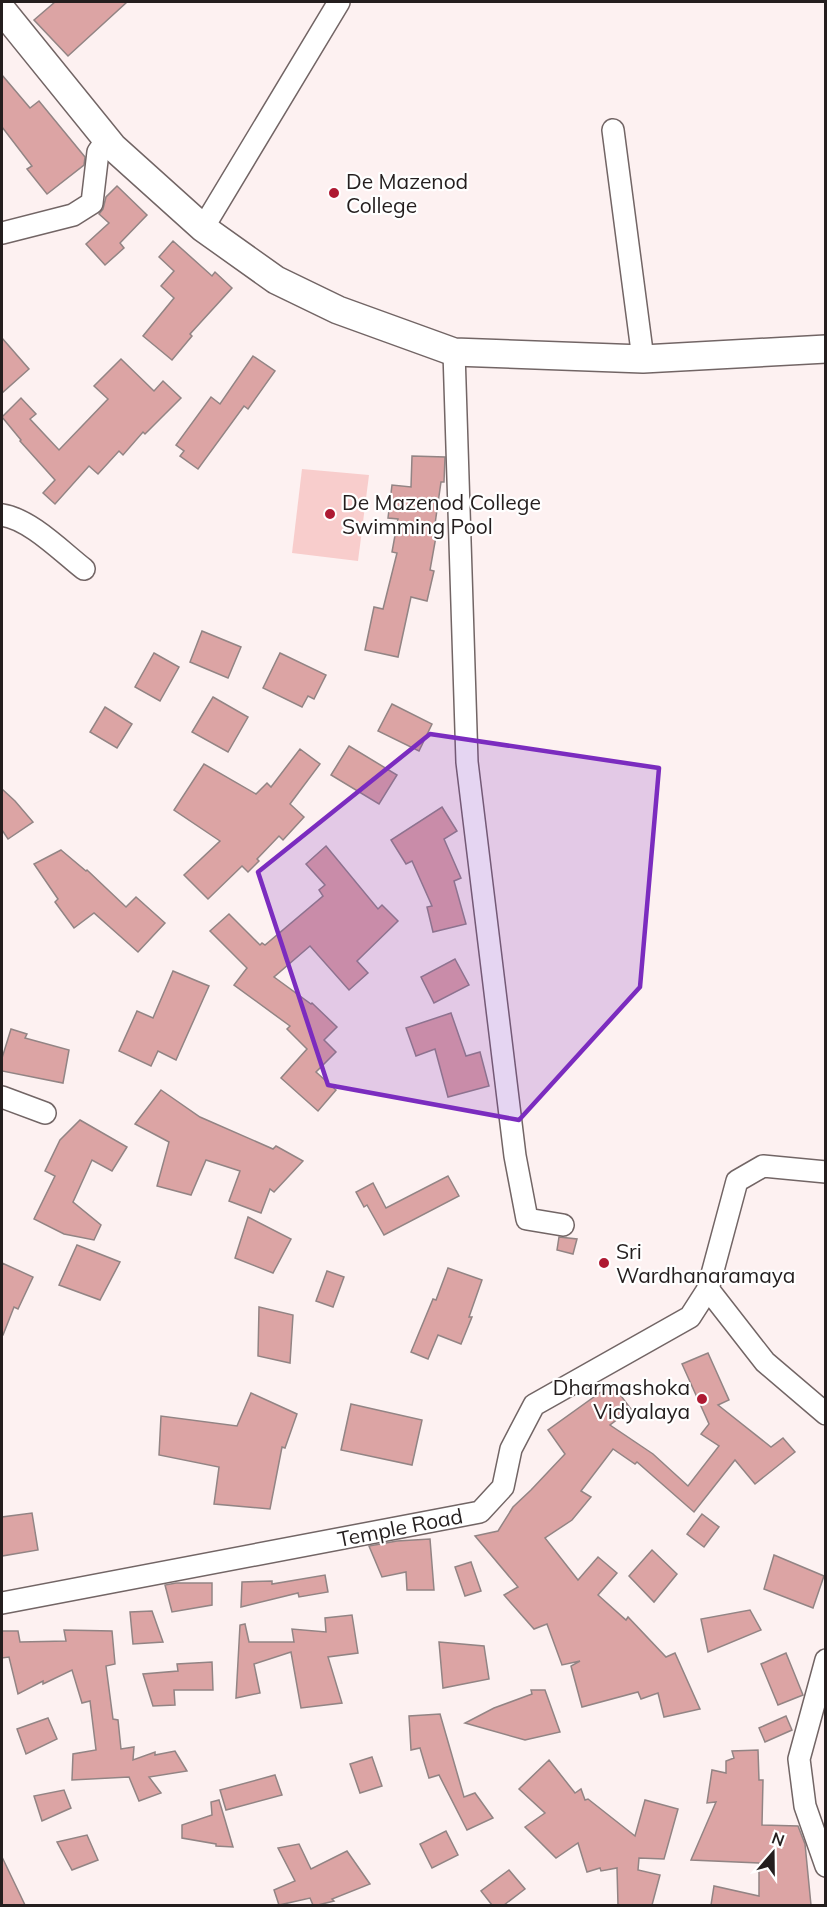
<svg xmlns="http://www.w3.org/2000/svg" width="827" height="1907" viewBox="0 0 827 1907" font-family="Mulish,sans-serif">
<rect width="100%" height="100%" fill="#fdf1f1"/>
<path fill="#f8cdcc" d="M 302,469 L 369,475 L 358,561 L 292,553 Z"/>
<g fill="#dca4a4" stroke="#928484" stroke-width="1.5">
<path d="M 55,2 L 127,2 L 68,56 L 34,20 Z"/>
<path d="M 2,75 L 30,108 L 39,101 L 85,157 L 84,165 L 47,194 L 27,169 L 32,166 L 2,127 Z"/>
<path d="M 117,186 L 147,215 L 120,243 L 124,248 L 105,265 L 86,244 L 109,223 L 99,214 L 103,209 L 106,197 Z"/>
<path d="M 173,241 L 212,276 L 215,272 L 232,288 L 190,334 L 192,336 L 172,360 L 143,336 L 174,298 L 161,286 L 174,271 L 159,257 Z"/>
<path d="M 2,338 L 29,369 L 2,393 Z"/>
<path d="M 253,356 L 275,371 L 248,409 L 244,406 L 198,469 L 180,456 L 184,451 L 176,445 L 211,397 L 220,404 Z"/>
<path d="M 121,359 L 154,391 L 163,381 L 181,398 L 145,434 L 143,432 L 123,455 L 119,451 L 98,474 L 89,466 L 55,504 L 43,493 L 55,480 L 20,441 L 21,440 L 2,417 L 21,398 L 36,414 L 30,419 L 59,450 L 108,399 L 94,386 Z"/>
<path d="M 412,456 L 445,457 L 444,482 L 441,482 L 434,531 L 437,531 L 430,570 L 434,571 L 427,601 L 411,597 L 398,657 L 365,650 L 374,607 L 383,609 L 397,553 L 392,552 L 398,519 L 388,518 L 392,485 L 411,487 Z"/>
<path d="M 202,631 L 241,647 L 228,678 L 190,662 Z"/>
<path d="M 154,653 L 179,667 L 160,701 L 135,687 Z"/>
<path d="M 280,653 L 326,675 L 314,699 L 308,696 L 302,707 L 263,688 Z"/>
<path d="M 213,697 L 248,717 L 228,752 L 192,732 Z"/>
<path d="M 392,704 L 432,724 L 419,751 L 378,731 Z"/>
<path d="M 105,707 L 132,724 L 117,748 L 90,732 Z"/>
<path d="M 349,746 L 397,775 L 379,804 L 331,775 Z"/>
<path d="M 300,749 L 320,764 L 290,804 L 304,817 L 283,840 L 279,836 L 257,859 L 259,861 L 248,872 L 242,866 L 208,899 L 184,875 L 220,841 L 174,810 L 204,764 L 256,794 L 267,783 L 271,787 Z"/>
<path d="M 2,789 L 15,801 L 33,822 L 8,839 L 2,830 Z"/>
<path d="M 442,807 L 457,831 L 444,839 L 461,878 L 454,881 L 466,924 L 433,932 L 427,907 L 432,906 L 412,861 L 406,864 L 391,840 Z"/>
<path d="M 326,846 L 378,909 L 382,905 L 398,921 L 357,961 L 368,973 L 349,990 L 310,946 L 274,977 L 311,1004 L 312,1003 L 337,1027 L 324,1040 L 336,1052 L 316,1072 L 336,1090 L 318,1111 L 281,1078 L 307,1049 L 287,1029 L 290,1026 L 234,985 L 247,968 L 210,931 L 229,914 L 260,945 L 262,943 L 265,945 L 323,896 L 319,890 L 325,885 L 306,864 Z"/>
<path d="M 61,850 L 86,871 L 87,870 L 126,907 L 136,897 L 165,923 L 138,952 L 94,913 L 74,928 L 55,902 L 58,899 L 34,864 Z"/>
<path d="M 455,959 L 469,985 L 434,1003 L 421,977 Z"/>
<path d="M 173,971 L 209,986 L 176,1060 L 158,1051 L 151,1066 L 119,1051 L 137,1011 L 153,1018 Z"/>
<path d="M 451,1013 L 466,1056 L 480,1052 L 489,1086 L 448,1097 L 435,1049 L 416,1056 L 406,1028 Z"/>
<path d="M 11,1029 L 27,1034 L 25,1038 L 69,1050 L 63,1083 L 2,1071 L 2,1058 Z"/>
<path d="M 161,1090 L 200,1117 L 273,1149 L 276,1146 L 303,1161 L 274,1192 L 270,1189 L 261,1213 L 229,1201 L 240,1171 L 206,1160 L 191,1195 L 157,1186 L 169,1142 L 135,1124 Z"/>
<path d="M 80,1120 L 127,1147 L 112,1171 L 92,1160 L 73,1202 L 101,1225 L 94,1240 L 64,1234 L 34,1219 L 55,1176 L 45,1171 L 60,1140 Z"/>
<path d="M 448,1176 L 459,1196 L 384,1235 L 367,1205 L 364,1207 L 356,1192 L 373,1183 L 386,1208 Z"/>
<path d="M 248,1217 L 291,1239 L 273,1273 L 235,1258 Z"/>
<path d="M 559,1237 L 577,1239 L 573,1254 L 557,1250 Z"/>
<path d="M 77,1245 L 120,1262 L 100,1300 L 59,1285 Z"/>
<path d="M 2,1263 L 33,1277 L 18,1309 L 14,1307 L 3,1335 L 2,1335 Z"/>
<path d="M 448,1268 L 482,1280 L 469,1317 L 472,1317 L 461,1344 L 438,1335 L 428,1359 L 411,1352 L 433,1299 L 436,1300 Z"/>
<path d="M 327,1271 L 344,1277 L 333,1307 L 316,1301 Z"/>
<path d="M 259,1307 L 293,1315 L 290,1363 L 258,1356 Z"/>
<path d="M 708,1353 L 729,1400 L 718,1405 L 771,1447 L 783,1438 L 795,1452 L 755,1484 L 735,1460 L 694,1512 L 637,1462 L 635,1464 L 613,1449 L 581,1491 L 591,1497 L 572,1520 L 545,1538 L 578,1580 L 598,1557 L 617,1573 L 598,1595 L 626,1620 L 628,1617 L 666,1657 L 675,1653 L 700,1709 L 664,1717 L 658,1693 L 641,1699 L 638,1692 L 582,1707 L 571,1666 L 580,1661 L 562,1665 L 547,1624 L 534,1629 L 504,1595 L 518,1587 L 475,1536 L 498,1531 L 513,1507 L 531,1490 L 565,1454 L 548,1430 L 612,1384 L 631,1409 L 610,1425 L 653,1454 L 688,1486 L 719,1446 L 701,1434 L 709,1424 L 682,1364 Z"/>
<path d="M 251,1393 L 297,1414 L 285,1448 L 282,1447 L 270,1509 L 214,1504 L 219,1467 L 159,1455 L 161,1416 L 237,1426 Z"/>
<path d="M 351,1404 L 422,1420 L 412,1465 L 341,1450 Z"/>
<path d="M 32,1513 L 38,1550 L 2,1556 L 2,1517 Z"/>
<path d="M 702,1514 L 719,1527 L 704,1547 L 687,1534 Z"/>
<path d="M 430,1539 L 434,1590 L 407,1590 L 406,1572 L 382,1577 L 369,1546 L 397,1541 Z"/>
<path d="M 652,1550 L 677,1574 L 654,1602 L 629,1576 Z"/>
<path d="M 774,1555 L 824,1576 L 813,1608 L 764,1589 Z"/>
<path d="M 471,1562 L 481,1591 L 465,1596 L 455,1567 Z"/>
<path d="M 325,1575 L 328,1592 L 299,1597 L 298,1593 L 241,1607 L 242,1582 L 272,1581 L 272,1584 Z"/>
<path d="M 176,1583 L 212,1583 L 212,1605 L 172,1612 L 165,1585 Z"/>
<path d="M 750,1610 L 761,1630 L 708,1652 L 701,1619 Z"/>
<path d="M 152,1611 L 163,1642 L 133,1644 L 130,1612 Z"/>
<path d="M 352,1615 L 358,1653 L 328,1657 L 342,1703 L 301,1708 L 291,1652 L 254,1664 L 260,1693 L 236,1698 L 240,1625 L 245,1624 L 249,1642 L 294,1642 L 292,1629 L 326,1632 L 325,1618 Z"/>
<path d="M 64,1630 L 112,1631 L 115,1664 L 106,1666 L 113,1719 L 118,1720 L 121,1749 L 134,1747 L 133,1760 L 155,1752 L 155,1755 L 175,1751 L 187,1771 L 149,1777 L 161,1793 L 139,1801 L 129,1777 L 72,1780 L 73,1754 L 96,1750 L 90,1701 L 82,1703 L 72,1670 L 43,1684 L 43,1681 L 18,1694 L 9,1657 L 2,1658 L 2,1631 L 18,1631 L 20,1642 L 66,1641 Z"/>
<path d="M 439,1642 L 484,1646 L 489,1679 L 443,1688 Z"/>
<path d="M 786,1653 L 803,1695 L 778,1705 L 761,1664 Z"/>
<path d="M 212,1662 L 213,1690 L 174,1690 L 175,1705 L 153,1706 L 143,1674 L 178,1671 L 177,1664 Z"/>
<path d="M 531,1690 L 545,1690 L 560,1732 L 525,1740 L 465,1723 L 494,1708 L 532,1694 Z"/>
<path d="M 440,1714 L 464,1797 L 475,1793 L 493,1818 L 467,1830 L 439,1775 L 429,1778 L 420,1748 L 411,1750 L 409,1716 Z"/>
<path d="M 786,1716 L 792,1730 L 765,1742 L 759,1728 Z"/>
<path d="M 48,1718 L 57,1739 L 26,1754 L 17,1729 Z"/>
<path d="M 758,1750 L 759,1780 L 763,1780 L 762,1825 L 798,1826 L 805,1844 L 811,1905 L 711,1905 L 714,1886 L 759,1896 L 759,1863 L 691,1860 L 716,1802 L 707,1803 L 712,1770 L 726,1773 L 726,1761 L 734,1758 L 732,1751 Z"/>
<path d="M 372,1757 L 382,1786 L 360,1793 L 350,1764 Z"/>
<path d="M 549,1760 L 575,1793 L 581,1789 L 585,1800 L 588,1799 L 635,1836 L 645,1800 L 678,1809 L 664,1859 L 639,1858 L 638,1870 L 660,1875 L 652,1905 L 618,1905 L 617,1868 L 601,1871 L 600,1868 L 587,1872 L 578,1843 L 556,1858 L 525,1827 L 545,1813 L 519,1789 Z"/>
<path d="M 275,1775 L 282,1795 L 226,1810 L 220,1790 Z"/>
<path d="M 64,1790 L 71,1808 L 42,1821 L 34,1796 Z"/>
<path d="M 219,1800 L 233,1847 L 216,1846 L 216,1844 L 182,1838 L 182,1825 L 212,1815 L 211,1802 Z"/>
<path d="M 446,1831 L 458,1855 L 432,1868 L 420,1844 Z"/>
<path d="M 87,1835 L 98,1860 L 72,1870 L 57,1842 Z"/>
<path d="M 299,1844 L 311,1869 L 347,1851 L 370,1884 L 332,1899 L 334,1901 L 318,1905 L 313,1905 L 310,1898 L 279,1905 L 274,1890 L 295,1881 L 278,1848 Z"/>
<path d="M 2,1857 L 25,1905 L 2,1905 Z"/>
<path d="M 509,1870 L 525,1889 L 504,1905 L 492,1905 L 481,1891 Z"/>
</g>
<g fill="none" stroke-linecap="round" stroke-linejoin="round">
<g stroke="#726565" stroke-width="24">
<g id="minor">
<path d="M 613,130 L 643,359"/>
<path d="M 203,228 L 339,2"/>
<path d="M 2,233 L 73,215 L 92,203 L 98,152 L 107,139"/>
<path d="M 454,352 L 467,762 L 515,1156 L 527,1219 L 563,1225"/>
<path d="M 2,515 C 30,519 61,551 84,569"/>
<path d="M 2,1097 L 45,1113"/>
<path d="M 708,1289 L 765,1362 L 826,1414"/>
<path d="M 2,1603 L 480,1512 L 503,1487 L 511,1449 L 534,1405 L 690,1317 L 708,1289 L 737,1181 L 763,1166 L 826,1172"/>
<path d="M 826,1660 L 799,1759 L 805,1806 L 826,1866"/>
</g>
</g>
<g stroke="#726565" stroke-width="30">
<path id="tertiary" d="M 2,10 L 113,147 L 203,228 L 276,280 L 338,310 L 454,352 L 643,359 L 826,349"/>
</g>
<use href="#minor" stroke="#fff" stroke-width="21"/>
<use href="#tertiary" stroke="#fff" stroke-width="27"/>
</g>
<path fill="#7b2cbf" fill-opacity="0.2" stroke="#7b2cbf" stroke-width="4.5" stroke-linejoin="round" d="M 430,734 L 659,768 L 640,987 L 519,1120 L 328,1085 L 258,872 Z"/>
<g fill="#ae1a33" stroke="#fff" stroke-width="2">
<circle cx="334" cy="193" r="6"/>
<circle cx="330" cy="514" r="6"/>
<circle cx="604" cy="1263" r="6"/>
<circle cx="702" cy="1399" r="6"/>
</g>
<g text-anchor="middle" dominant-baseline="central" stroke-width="4.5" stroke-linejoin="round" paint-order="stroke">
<g font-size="21" fill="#241e1e" stroke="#fff" text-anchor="start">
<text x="346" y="181">De Mazenod<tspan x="346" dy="24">College</tspan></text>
<text x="342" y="502">De Mazenod College<tspan x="342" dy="24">Swimming Pool</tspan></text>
<text x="616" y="1251">Sri<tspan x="616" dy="24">Wardhanaramaya</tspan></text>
<text x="690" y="1387" text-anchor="end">Dharmashoka<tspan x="690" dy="24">Vidyalaya</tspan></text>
</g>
<g font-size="21" fill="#241e1e" stroke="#fff">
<text transform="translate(400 1527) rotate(-11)">Temple Road</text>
</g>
</g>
<rect width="827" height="1907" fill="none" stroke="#241e1e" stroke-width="6"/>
<g transform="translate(773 1853) rotate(20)" stroke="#ffffff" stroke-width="4.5" paint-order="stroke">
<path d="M0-4.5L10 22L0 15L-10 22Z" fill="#241e1e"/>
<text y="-9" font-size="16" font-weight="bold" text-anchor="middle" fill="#241e1e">N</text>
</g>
</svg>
